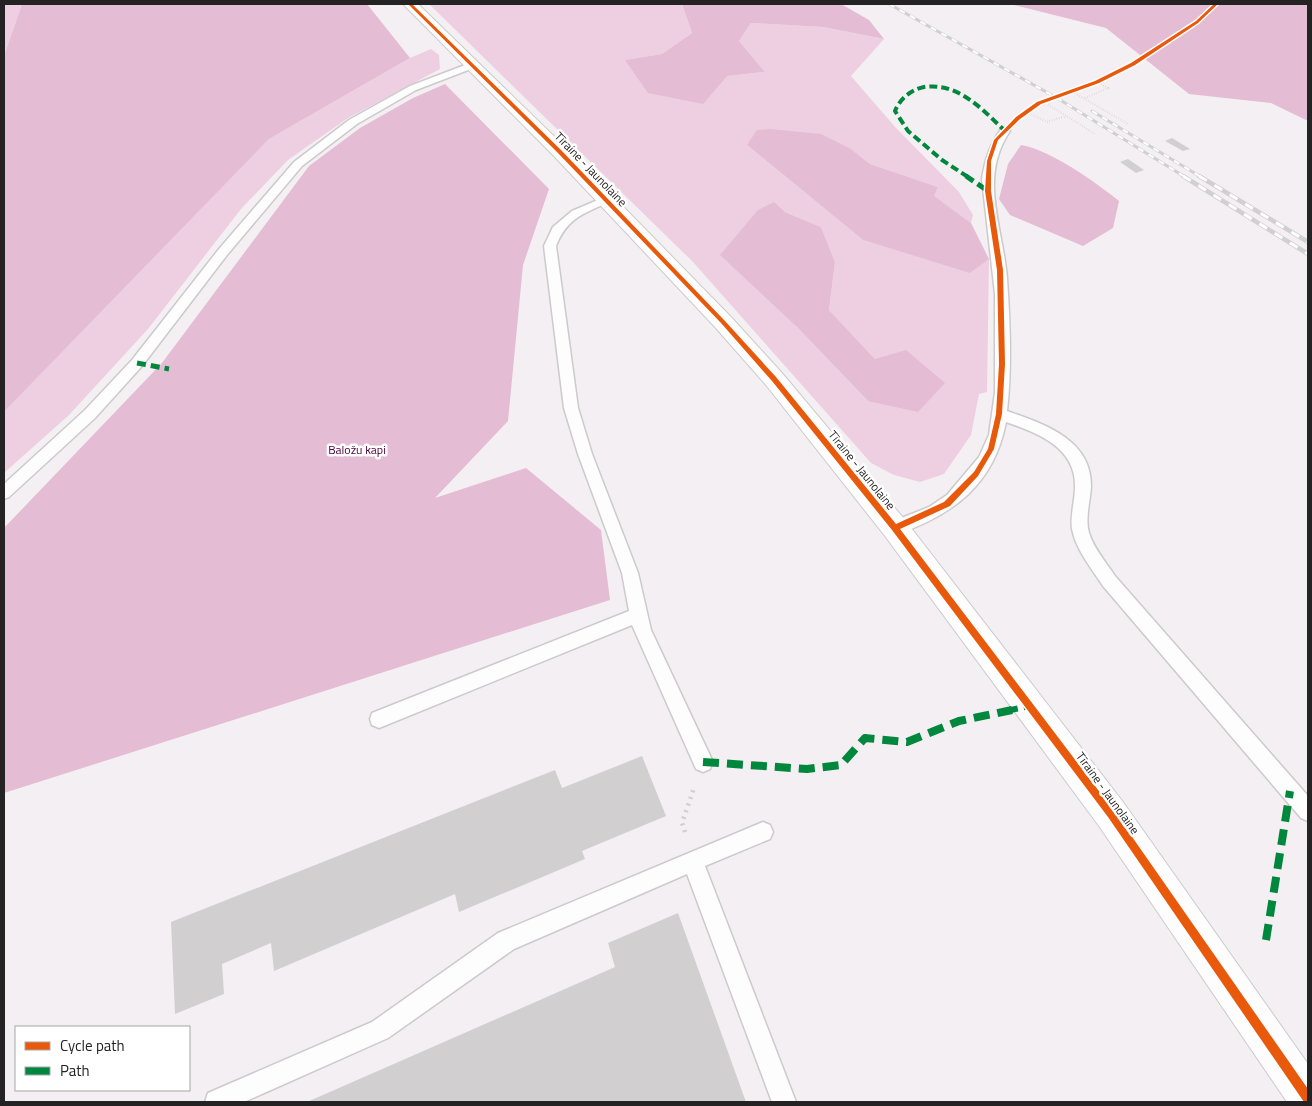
<svg xmlns="http://www.w3.org/2000/svg" width="1312" height="1106" viewBox="0 0 1312 1106" font-family="'Titillium Web',sans-serif">
<rect width="100%" height="100%" fill="#f4eff2"/>
<g fill="#eecfe2" fill-rule="evenodd">
<path d="M 4,4 L 22,4 L 4,56 Z"/>
<path d="M 429,4 L 682,4 L 692,33 L 662,54 L 626,60 L 727,76 L 765,72 L 739,41 L 751,23 L 823,27 L 884,39 L 851,76 L 896,128 L 959,192 L 973,215 L 971,223 L 933,196 L 938,187 L 870,164 L 851,149 L 771,129 L 747,145 L 863,240 L 969,272 L 989,259 L 987,392 L 979,394 L 971,435 L 944,474 L 920,482 L 894,475 L 871,463 L 693,262 ZM 774,203 L 785,212 L 821,227 L 835,262 L 829,310 L 875,359 L 868,401 L 796,326 Z"/>
<path d="M 431,49 L 439,55 L 440,69 L 348,118 L 288,160 L 241,209 L 148,329 L 69,415 L 4,473 L 4,412 L 269,139 L 410,58 Z"/>
</g>
<g fill="#e4bcd4">
<path d="M 22,4 L 367,4 L 410,58 L 269,139 L 4,412 L 4,56 Z"/>
<path d="M 682,4 L 841,4 L 869,20 L 884,39 L 823,27 L 751,23 L 739,41 L 765,72 L 727,76 L 703,104 L 648,93 L 625,60 L 662,54 L 692,33 Z"/>
<path d="M 1010,4 L 1308,4 L 1308,121 L 1271,103 L 1189,94 L 1106,28 Z"/>
<path d="M 445,84 L 549,189 L 523,265 L 508,421 L 435,498 L 526,468 L 601,530 L 610,600 L 4,793 L 4,528 L 162,363 L 309,166 L 360,128 L 413,98 Z"/>
<path d="M 771,129 L 821,134 L 851,149 L 870,164 L 938,187 L 934,196 L 971,223 L 989,259 L 970,273 L 863,240 L 747,145 L 757,130 Z"/>
<path d="M 1021,145 C 1051,150 1095,182 1119,201 L 1113,228 L 1083,246 L 1010,215 L 999,199 L 1008,164 Z"/>
<path d="M 774,202 L 785,212 L 821,227 L 835,262 L 829,310 L 875,359 L 906,350 L 945,383 L 918,412 L 868,401 L 796,326 L 720,255 L 758,210 Z"/>
</g>
<g fill="#d2cfd1">
<path d="M 1172,138 L 1190,149 L 1183,151 L 1165,141 Z"/>
<path d="M 1128,159 L 1144,170 L 1136,173 L 1120,162 Z"/>
<path d="M 642,756 L 666,816 L 582,851 L 585,859 L 459,912 L 455,894 L 274,971 L 271,943 L 222,964 L 224,994 L 175,1014 L 171,922 L 555,770 L 562,788 Z"/>
<path d="M 678,913 L 746,1102 L 307,1102 L 615,967 L 608,943 Z"/>
</g>
<g fill="none" stroke-linecap="round" stroke-linejoin="round">
<g stroke="#cdcacc" stroke-width="3">
<g id="lane">
<path d="M 473,62 L 478,65 L 476,67 L 416,90 L 357,124 L 302,166 L 227,255 L 142,366 L 95,418 L 9,497 L 4,499 L 4,484 L 85,410 L 132,360 L 219,249 L 294,162 L 349,120 L 410,86 Z"/>
<path d="M 1005,128 L 1010,131 C 978,178 1003,227 1007,278 C 1010,321 1012,368 1007,411 C 1044,424 1092,439 1091,487 C 1090,502 1085,518 1089,533 C 1094,549 1106,562 1115,576 L 1308,796 L 1308,821 L 1301,818 L 1103,586 C 1092,569 1076,550 1072,529 C 1070,515 1075,501 1075,487 C 1076,447 1037,433 1006,422 C 994,485 953,515 895,535 L 889,533 L 887,528 L 889,523 L 929,507 L 947,495 L 979,457 L 989,435 L 995,392 L 995,294 L 982,179 C 985,159 990,145 1001,129 Z"/>
<path d="M 605,197 L 611,200 L 609,202 C 583,214 567,218 556,246 L 578,408 L 592,454 L 638,573 L 651,630 L 713,762 L 710,769 L 703,772 L 696,769 L 632,625 L 379,728 L 372,725 L 370,719 L 372,713 L 629,611 L 622,573 L 578,454 L 564,408 L 544,246 L 553,227 L 572,211 Z"/>
<path d="M 763,822 L 770,825 L 773,832 L 770,839 L 705,866 L 796,1102 L 772,1102 L 687,874 L 514,949 L 388,1038 L 244,1102 L 205,1102 L 208,1093 L 372,1022 L 498,933 Z"/>
</g>
</g>
<g stroke="#cdcacc" stroke-width="2">
<path id="secondary" d="M 403,4 L 418,4 L 565,147 L 731,317 L 782,373 L 905,520 L 1123,802 L 1308,1064 L 1308,1102 L 1287,1102 L 1099,826 L 885,536 L 766,385 L 715,327 L 553,155 Z"/>
</g>
<g stroke="#d0cecf" stroke-width="2" stroke-dasharray="0.5 2" stroke-linecap="butt">
<path d="M 1172,40 L 1190,46"/>
<path d="M 1073,92 L 1128,124"/>
<path d="M 1085,98 L 1108,88 L 1097,82"/>
<path d="M 1044,102 L 1095,134"/>
<path d="M 1027,112 L 1047,122 L 1066,116"/>
<path d="M 1021,116 C 1045,100 1071,92 1098,81 C 1141,62 1181,37 1216,4"/>
</g>
<path stroke="#d0cecf" stroke-width="4.5" stroke-dasharray="2 5" stroke-linecap="butt" d="M 685,832 L 682,823 L 694,788"/>
<use href="#lane" fill="#fdfdfd" fill-rule="evenodd"/>
<use href="#secondary" fill="#fdfdfd" fill-rule="evenodd"/>
<g stroke="#d1d0d1" stroke-width="3">
<g id="rail-far1">
<path d="M 889,4 L 1057,98 L 1185,177"/>
<path d="M 1092,111 L 1201,177"/>
</g>
</g>
<g stroke="#d1d0d1" stroke-width="4.5">
<g id="rail">
<path d="M 1183,176 L 1308,254"/>
<path d="M 1199,176 L 1308,242"/>
</g>
</g>
<use href="#rail-far1" stroke="#fff" stroke-width="2" stroke-dasharray="6" stroke-linecap="butt"/>
<use href="#rail" stroke="#fff" stroke-width="3" stroke-dasharray="9" stroke-linecap="butt"/>
<path stroke="#00873e" stroke-width="4" stroke-dasharray="8 4" stroke-linecap="butt" d="M 968,177 L 942,160 L 908,131 L 895,111 C 900,99 910,90 924,87 C 958,82 982,109 1005,131"/>
<g stroke="#00873e" stroke-width="5" stroke-dasharray="9 5" stroke-linecap="butt">
<path d="M 966,176 L 988,191"/>
<path d="M 137,363 L 169,369"/>
</g>
<path stroke="#00873e" stroke-width="6" stroke-dasharray="12 6" stroke-linecap="butt" d="M 1006,711 L 1030,706"/>
<g stroke="#00873e" stroke-width="8" stroke-dasharray="16 8" stroke-linecap="butt">
<path d="M 703,762 L 807,769 L 841,765 L 865,738 L 907,742 L 959,721 L 1012,710"/>
<path d="M 1266,940 L 1290,791"/>
</g>
<g stroke="#fff" stroke-width="3">
<path id="cycleway" d="M 408,4 L 412,4 L 561,150 L 725,321 L 776,377 L 896,524 L 944,502 L 974,472 L 988,449 L 996,414 L 999,364 L 997,270 L 985,191 L 987,161 L 994,140 L 1016,117 L 1037,102 L 1095,81 L 1131,63 L 1196,21 L 1214,4 L 1218,4 L 1198,23 L 1135,65 L 1099,83 L 1041,104 L 1020,119 L 998,140 L 991,161 L 991,191 L 1003,270 L 1005,364 L 1002,414 L 994,449 L 978,476 L 950,506 L 900,529 L 1114,811 L 1308,1089 L 1308,1102 L 1304,1102 L 1108,817 L 892,530 L 772,381 L 721,323 L 557,152 Z"/>
</g>
<use href="#cycleway" fill="#e8590c" fill-rule="evenodd"/>
</g>
<g text-anchor="middle" dominant-baseline="central" stroke-width="5" stroke-linejoin="round" paint-order="stroke">
<g font-size="12" fill="#252223" stroke="#fff">
<text transform="translate(591 169) rotate(46)">Tīraine - Jaunolaine</text>
<text transform="translate(862 470) rotate(51)">Tīraine - Jaunolaine</text>
<text transform="translate(1108 793) rotate(54)">Tīraine - Jaunolaine</text>
</g>
<g font-size="12" fill="#51003c" stroke="#fff">
<text x="357" y="449">Baložu kapi</text>
</g>
</g>
<rect width="1312" height="1106" fill="none" stroke="#252223" stroke-width="10"/>
<rect x="15" y="1026" width="175" height="65" fill="#ffffff" stroke="#a8a7a7"/>
<rect x="25" y="1042" width="25" height="8" fill="#e8590c" stroke="#a8a7a7"/>
<text x="60" y="1051" font-size="15" fill="#252223">Cycle path</text>
<rect x="25" y="1067" width="25" height="8" fill="#00873e" stroke="#a8a7a7"/>
<text x="60" y="1076" font-size="15" fill="#252223">Path</text>
</svg>
